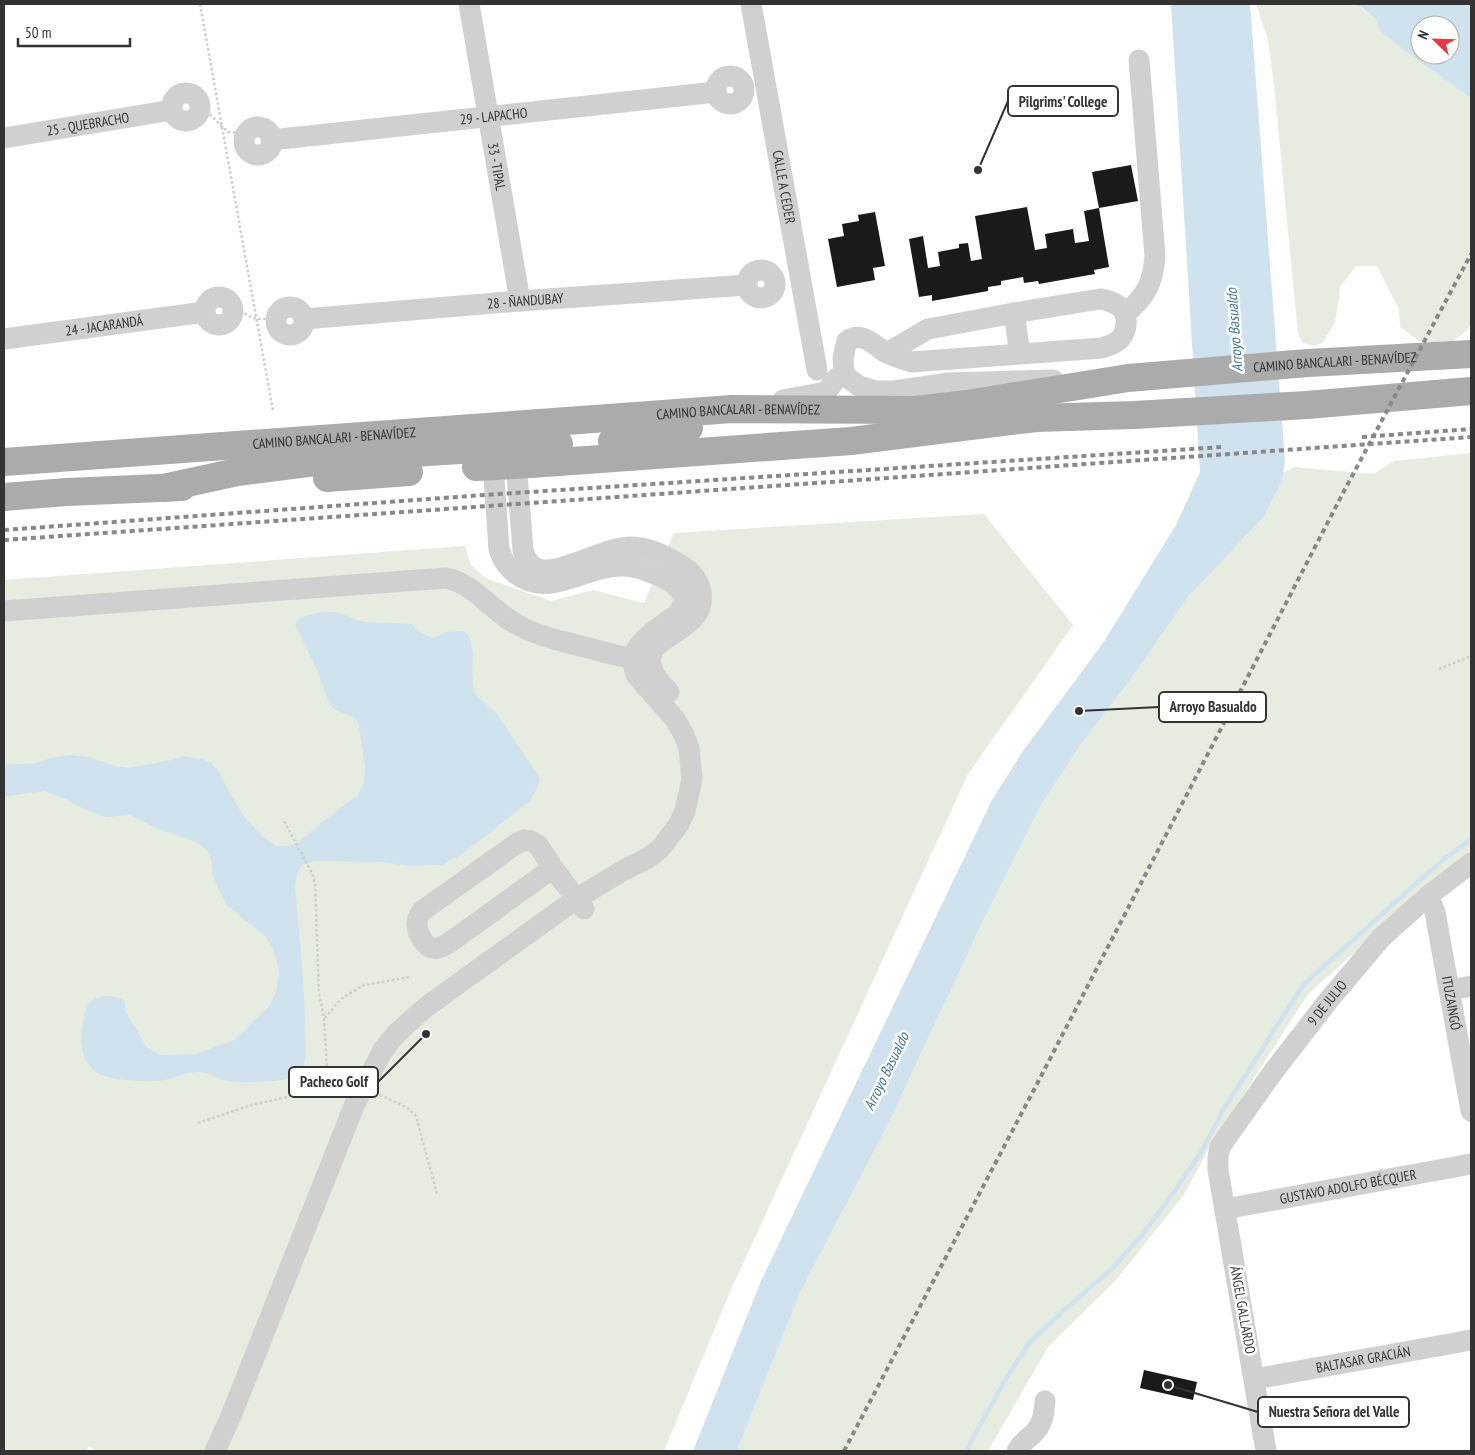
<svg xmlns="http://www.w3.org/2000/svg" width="1475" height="1455" viewBox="0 0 1475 1455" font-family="'PT Sans Narrow',sans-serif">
<rect width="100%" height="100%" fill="#fff"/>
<g fill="#e6ecdf">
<path d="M 1256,4 L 1353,4 L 1361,8 L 1376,19 L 1380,31 L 1405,51 L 1471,98 L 1471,325 L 1465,332 L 1449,344 L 1419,341 L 1400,327 L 1399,309 L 1377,266 L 1356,266 L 1340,287 L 1339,299 L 1335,322 L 1323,342 L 1314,346 L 1303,343 L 1298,334 L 1274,85 L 1268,40 Z"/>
<path d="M 1471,453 L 1471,856 L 1418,896 L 1308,994 L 1210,1147 L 1183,1196 L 1116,1280 L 1048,1347 L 988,1451 L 737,1451 L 801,1291 L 889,1122 L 982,923 L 1041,805 L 1082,743 L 1131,679 L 1188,597 L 1263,518 L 1282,482 L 1283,473 L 1294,467 L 1374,474 L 1394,461 Z"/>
<path d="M 984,514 L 1073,625 L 968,774 L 729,1294 L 664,1451 L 98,1451 L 89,1447 L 86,1451 L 4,1451 L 4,580 L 465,546 L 471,565 L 485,578 L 551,601 L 593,590 L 644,603 L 674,533 Z"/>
</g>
<g fill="#cfe2ee" fill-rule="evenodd">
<path d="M 1171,4 L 1250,4 L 1285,461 L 1282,482 L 1263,518 L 1188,597 L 1131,679 L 1082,743 L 1041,805 L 982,923 L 889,1122 L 801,1291 L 737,1451 L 693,1451 L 761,1281 L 992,800 L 1023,751 L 1103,643 L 1176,525 L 1200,472 Z"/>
<path d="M 1353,4 L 1471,4 L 1471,98 L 1405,51 L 1380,31 L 1376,19 L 1362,8 ZM 1420,25 L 1450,25 L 1450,55 L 1420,55 Z"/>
<path d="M 336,612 L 363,622 L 411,624 L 419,632 L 432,638 L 448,632 L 464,631 L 469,636 L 473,653 L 472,675 L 475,694 L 496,713 L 540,778 L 538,787 L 529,802 L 462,854 L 442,865 L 407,866 L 384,862 L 315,861 L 302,865 L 297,874 L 295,887 C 299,934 305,983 305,1031 C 305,1040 307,1052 305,1061 C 303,1069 298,1075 290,1078 C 280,1082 233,1084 223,1080 C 214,1077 208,1071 198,1072 C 187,1072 175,1078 165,1080 C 147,1082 125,1081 108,1077 C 81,1071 78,1041 84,1018 C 85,1014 86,1007 89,1004 C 98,994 114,994 124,1001 L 126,1012 L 146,1046 L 159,1055 L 196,1054 L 234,1040 L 270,1005 L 276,992 L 279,974 L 276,957 L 271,945 L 263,934 L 226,905 L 213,876 L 211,858 L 205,848 L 194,841 L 153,827 L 130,815 L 107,817 L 86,810 L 65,799 L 45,791 L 8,796 L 4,795 L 4,765 L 37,763 L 51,758 L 69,755 L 89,757 L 115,766 L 129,768 L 172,760 L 184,756 L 201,759 L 210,762 L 218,770 L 230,794 L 245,818 L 264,838 L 275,846 L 287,846 L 299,842 L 321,823 L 358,795 L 364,783 L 365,767 L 359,726 L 355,718 L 334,709 L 328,702 L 317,670 L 295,624 L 301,617 L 316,613 Z"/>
</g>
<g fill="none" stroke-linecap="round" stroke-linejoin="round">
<path stroke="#cfe2ee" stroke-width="4.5" d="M 966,1451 L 1005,1380 L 1029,1343 L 1064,1310 L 1111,1270 L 1142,1235 L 1174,1192 L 1202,1151 L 1223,1110 L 1304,984 L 1438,864 L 1471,839"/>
</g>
<g fill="#1a1a1a">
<path d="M 1131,165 L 1138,201 L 1099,208 L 1092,172 Z"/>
<path d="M 1027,207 L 1035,250 L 1047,248 L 1045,234 L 1073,229 L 1075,243 L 1089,241 L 1084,211 L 1099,208 L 1109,267 L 1094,270 L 1095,274 L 1039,284 L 1038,281 L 1024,283 L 1023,277 L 1001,281 L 1001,285 L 988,287 L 988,291 L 932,301 L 932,295 L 919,297 L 909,239 L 923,236 L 928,268 L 940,266 L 938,252 L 959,248 L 959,244 L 968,243 L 971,261 L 982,259 L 975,216 Z"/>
<path d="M 875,212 L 885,266 L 873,268 L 875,280 L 837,287 L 828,239 L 844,236 L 842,224 L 859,221 L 858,215 Z"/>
<path d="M 1144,1370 L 1197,1382 L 1193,1400 L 1140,1388 Z"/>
</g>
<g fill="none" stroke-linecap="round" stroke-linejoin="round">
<g stroke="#cdcdcd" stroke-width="2.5" stroke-dasharray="2.5 2.5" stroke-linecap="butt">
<path d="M 200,4 L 273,411"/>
<path d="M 199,104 L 228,132 L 246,133"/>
<path d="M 232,305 C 251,318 253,321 277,318"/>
<path d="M 1439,669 L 1471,656"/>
<path d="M 325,1018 L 341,999 L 364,985 L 410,977"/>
<path d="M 327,1069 L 348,1079"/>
<path d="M 380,1095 L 408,1108 L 416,1116 L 437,1194"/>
<path d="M 198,1123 L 255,1104 L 288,1097 L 327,1069 L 324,1018 L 319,993 L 315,884 L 312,873 L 283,819"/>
</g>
<g stroke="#d0d0d0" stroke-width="21">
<path id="s1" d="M 469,4 L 520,301"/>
<path id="s2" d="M 751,4 L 817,370"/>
<circle cx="730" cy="90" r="14"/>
<circle cx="186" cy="107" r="14"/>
<circle cx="258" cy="141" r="14"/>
<path id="s3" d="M 4,138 L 172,110"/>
<path id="s4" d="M 271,140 L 716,92"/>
<circle cx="761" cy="284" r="14"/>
<circle cx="219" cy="311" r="14"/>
<circle cx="290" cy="321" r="14"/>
<path d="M 1014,313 L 1020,354"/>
<path d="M 1125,314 C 1146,296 1153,284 1155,256 L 1139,60"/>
<path id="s5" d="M 304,319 L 520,301 L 747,285"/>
<path id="s6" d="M 4,339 L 205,312"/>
<path d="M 844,375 L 843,358 L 847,341 C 862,331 873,344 885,352 C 893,356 903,359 911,362 L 1102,348 C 1108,346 1115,344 1120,339 C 1128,330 1129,313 1119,306 C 1113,302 1107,300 1100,299 L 1014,313 L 928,329 L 887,353"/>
<path d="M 844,375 L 859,386 L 876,391 L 894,391 L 949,383 L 1053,380"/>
<path d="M 783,400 L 826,392 L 837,378 L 844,375"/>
<path d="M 515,449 L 523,550 C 525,557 528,564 536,568 C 557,578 605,546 631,547 C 649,547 670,558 684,567 C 693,573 699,582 701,592 C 708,636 636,633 653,671 C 656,679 664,686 669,692"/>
<path d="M 4,611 L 446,578 C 473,583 492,611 516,624 C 537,636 561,641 585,647 C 605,652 624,658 644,660"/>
<path d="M 553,868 L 453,940 C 449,943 443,947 438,948 C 426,952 416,932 417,922 C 417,918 420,914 422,911 L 516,844 L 524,840 L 531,841 L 538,845 L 553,868 L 584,909"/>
<path id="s7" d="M 1428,896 L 1435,912 L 1471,1111"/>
<path d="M 1450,990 L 1471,986"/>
<path id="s8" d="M 1225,1209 L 1471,1164"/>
<path id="s9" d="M 1255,1379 L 1471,1340"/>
<path d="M 215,1451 L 231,1416 L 354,1106 L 383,1050 L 397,1033 L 426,1007 L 576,899 L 624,870 L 648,858 L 660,849 L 679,824 L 685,811 L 692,779 L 689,748 L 684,735 L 675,719 L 637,676 C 622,645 657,630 678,614 C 682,607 686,600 681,592 C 674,579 638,566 623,566 C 588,564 550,600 516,574 C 507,567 502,560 499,549 L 492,450"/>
<path d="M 1017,1451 C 1021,1443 1028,1439 1034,1433 C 1043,1424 1044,1413 1045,1401"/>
<path id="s10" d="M 1266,1451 L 1218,1170 L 1218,1157 L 1220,1147 L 1273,1072 L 1328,1001 L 1381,938 L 1428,896 L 1471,863"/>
</g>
<g stroke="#ababab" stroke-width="28">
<path d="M 612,441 L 689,428"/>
<path id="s11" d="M 4,462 L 732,409 L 916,410 L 967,404 L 1128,378 L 1308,363 L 1471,354"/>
<path d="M 531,464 L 851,441 L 1036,418 L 1134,415 L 1307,405 L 1471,391"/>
<path d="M 327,478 L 409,472"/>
<path d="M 164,488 L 237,472 L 363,456 L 559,444"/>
<path d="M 4,497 L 67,492 L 182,487"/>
</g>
<g stroke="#888" stroke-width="4" stroke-dasharray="5 4" stroke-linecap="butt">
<path d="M 1362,437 L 1471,429"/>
<path d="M 4,530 L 484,495 L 1222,447"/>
<path d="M 4,540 L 1471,437"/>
<path d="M 844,1451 L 1038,1082 L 1343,493 L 1471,254"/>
</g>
<path stroke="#ababab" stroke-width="28" d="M 476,467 L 531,464"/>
</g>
<g text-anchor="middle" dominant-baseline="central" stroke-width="5" stroke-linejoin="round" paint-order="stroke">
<g font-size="14" fill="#333" stroke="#fff">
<text stroke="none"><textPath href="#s4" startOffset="224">29 - LAPACHO</textPath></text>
<text stroke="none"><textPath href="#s3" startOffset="85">25 - QUEBRACHO</textPath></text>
<text stroke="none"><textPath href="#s1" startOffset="165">33 - TIPAL</textPath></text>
<text stroke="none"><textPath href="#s2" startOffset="186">CALLE A CEDER</textPath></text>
<text stroke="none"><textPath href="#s5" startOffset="222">28 - ÑANDUBAY</textPath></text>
<text stroke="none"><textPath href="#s6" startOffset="101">24 - JACARANDÁ</textPath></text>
<text stroke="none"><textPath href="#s11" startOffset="1336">CAMINO BANCALARI - BENAVÍDEZ</textPath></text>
<text stroke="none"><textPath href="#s11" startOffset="736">CAMINO BANCALARI - BENAVÍDEZ</textPath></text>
<text stroke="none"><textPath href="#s11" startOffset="331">CAMINO BANCALARI - BENAVÍDEZ</textPath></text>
<text stroke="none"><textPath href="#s10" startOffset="488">9 DE JULIO</textPath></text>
<text stroke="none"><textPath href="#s7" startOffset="110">ITUZAINGÓ</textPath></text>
<text stroke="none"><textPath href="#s8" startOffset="125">GUSTAVO ADOLFO BÉCQUER</textPath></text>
<text transform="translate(1243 1310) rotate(80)">ÁNGEL GALLARDO</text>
<text stroke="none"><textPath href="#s9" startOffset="110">BALTASAR GRACIÁN</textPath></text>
</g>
<g font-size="15" font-style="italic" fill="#3f7597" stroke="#fff">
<text transform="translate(1234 330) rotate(-94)">Arroyo Basualdo</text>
<text transform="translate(886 1071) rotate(-64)">Arroyo Basualdo</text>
</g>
</g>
<path fill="none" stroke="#333" stroke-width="2" d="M978 170L1008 101M1079 711L1159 707M426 1034L378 1082M1168 1385L1258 1412"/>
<g fill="#333" stroke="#fff" stroke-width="2">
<circle cx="978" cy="170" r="5"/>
<circle cx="1079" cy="711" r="5"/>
<circle cx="426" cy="1034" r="5"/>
<circle cx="1168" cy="1385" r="5"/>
</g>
<g fill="#fff" stroke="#333" stroke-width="2">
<rect x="1008" y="86" width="110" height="30" rx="5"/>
<rect x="1159" y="692" width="107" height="30" rx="5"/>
<rect x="289" y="1067" width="89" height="30" rx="5"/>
<rect x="1258" y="1397" width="151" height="30" rx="5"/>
</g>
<g font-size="15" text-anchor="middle" font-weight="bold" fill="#333">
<text x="1063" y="107">Pilgrims' College</text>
<text x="1213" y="712">Arroyo Basualdo</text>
<text x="334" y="1087">Pacheco Golf</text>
<text x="1334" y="1417">Nuestra Señora del Valle</text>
</g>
<rect width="1475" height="1455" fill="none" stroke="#333333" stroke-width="10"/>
<g transform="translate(1435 40) rotate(293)"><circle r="24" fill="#ffffff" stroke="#adadad"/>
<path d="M0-4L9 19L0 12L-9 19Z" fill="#e63946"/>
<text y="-8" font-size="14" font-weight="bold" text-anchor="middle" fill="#333333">N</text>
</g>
<path d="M18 38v8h112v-8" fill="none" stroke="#333333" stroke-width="2.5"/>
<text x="25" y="38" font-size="15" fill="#333333" stroke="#ffffff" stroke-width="4" paint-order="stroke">50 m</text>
</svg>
